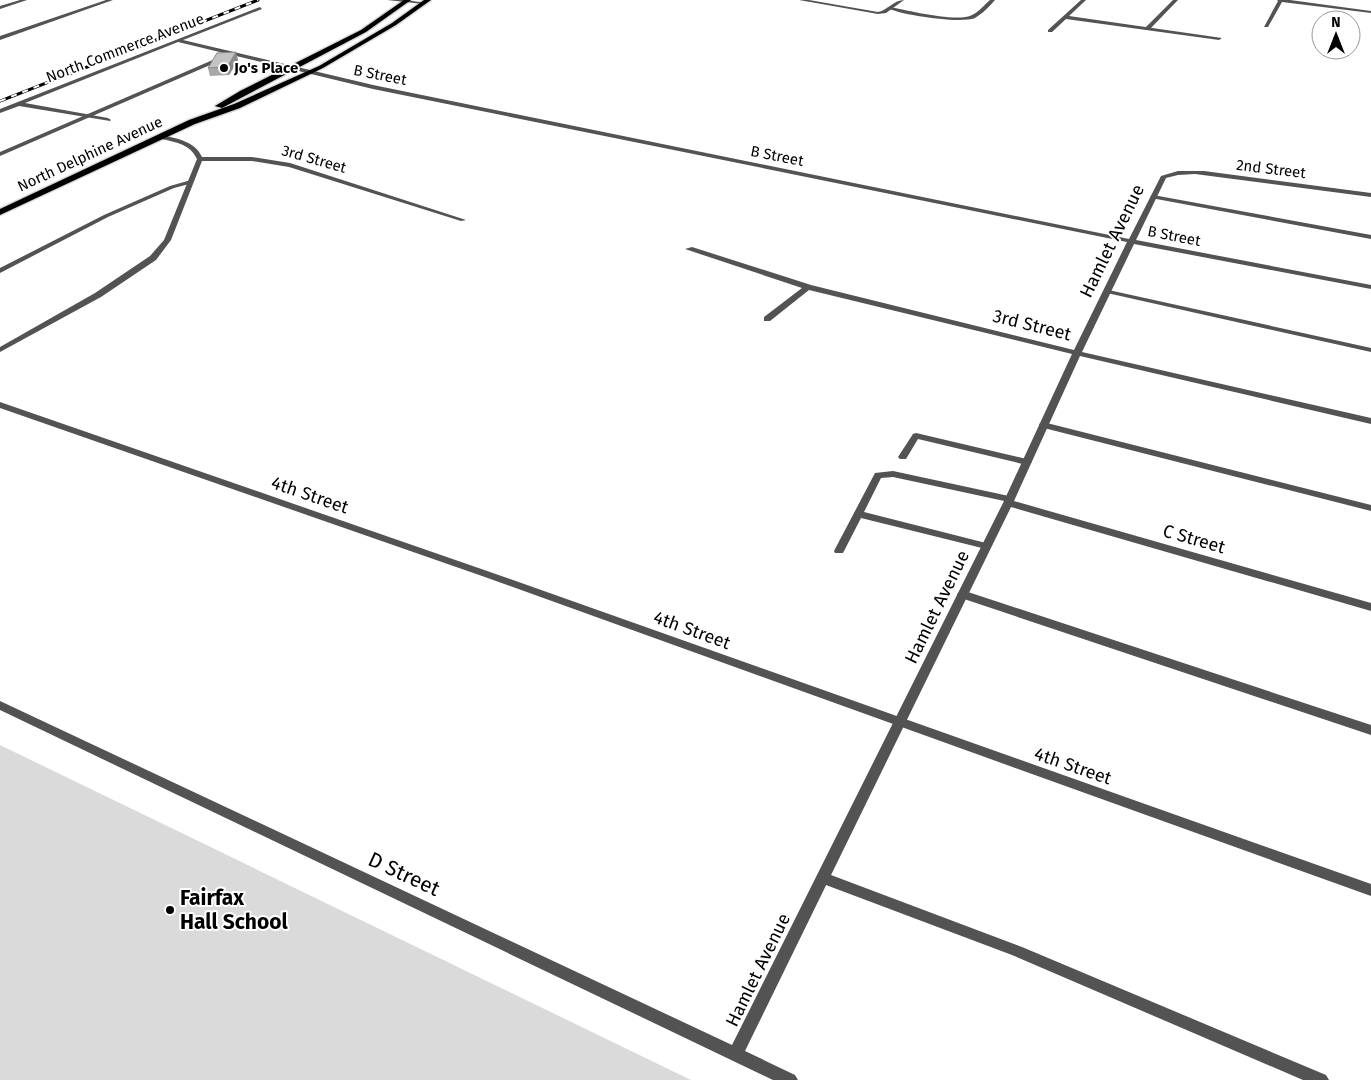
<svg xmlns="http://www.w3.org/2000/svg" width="1371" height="1080" viewBox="0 0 1371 1080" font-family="'Fira Sans',sans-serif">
<rect width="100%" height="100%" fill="#fff"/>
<path fill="#dadada" d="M 0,745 L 691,1080 L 0,1080 Z"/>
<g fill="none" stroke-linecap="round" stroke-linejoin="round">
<g stroke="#dbdbdb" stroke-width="3">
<g id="primary">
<path d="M 404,0 L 411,0 L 366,32 L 222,108 L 215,106 L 240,91 L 361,30 Z"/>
<path d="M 424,0 L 431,0 L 396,25 L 323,68 L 240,108 L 195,124 L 0,215 L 0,209 L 189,120 L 234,104 L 319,66 L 392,23 Z"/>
</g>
</g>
<g fill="#535353" fill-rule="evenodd">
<path d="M 20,0 L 27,0 L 0,9 L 0,6 Z"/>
<path d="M 990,0 L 995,0 C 990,6 982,14 975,18 C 960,24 901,15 887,8 L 889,7 C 907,10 957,23 972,15 C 979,12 984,5 990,0 Z"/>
<path d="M 1173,0 L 1178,0 L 1149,30 L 1145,30 L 1145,28 Z"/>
<path d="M 222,56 L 225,58 L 224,59 L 0,156 L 0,152 Z"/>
<path d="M 191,180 L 193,181 L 193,183 L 174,188 L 108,217 L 0,273 L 0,268 L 104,215 L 170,186 Z"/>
<path d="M 1153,195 L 1371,235 L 1371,239 L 1151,198 L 1150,197 Z"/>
<path d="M 1104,289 L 1371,348 L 1371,352 L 1107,293 L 1104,293 Z"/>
<path d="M 1043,422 L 1371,505 L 1371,511 L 1040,427 L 1039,425 L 1040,423 Z"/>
<path d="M 916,433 L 1027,459 L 1032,462 L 1027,465 L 918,439 L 906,459 L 900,459 L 898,457 L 913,434 Z"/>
<path d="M 893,471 L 1009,496 L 1014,499 L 1009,502 L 893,477 L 881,478 L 864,512 L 986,543 L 991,546 L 986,549 L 861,518 L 843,553 L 835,553 L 834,551 L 875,473 Z"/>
<path d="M 962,590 L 1371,725 L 1371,735 L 958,597 L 957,594 Z"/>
<path d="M 823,872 L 1022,947 L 1326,1075 L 1329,1080 L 1303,1080 L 1012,955 L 818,882 L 816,878 L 818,874 Z"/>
</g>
<g fill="#535353" fill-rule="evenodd">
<path d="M 106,0 L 113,0 L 0,40 L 0,36 Z"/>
<path d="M 799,0 L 809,0 L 878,12 C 888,10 894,0 904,0 L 886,13 L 878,14 Z"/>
<path d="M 1081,0 L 1086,0 L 1069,16 L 1222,38 L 1219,40 L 1066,19 L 1052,32 L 1048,32 L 1048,30 Z"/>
<path d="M 1277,0 L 1290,0 L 1371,11 L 1371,13 L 1282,2 L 1268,27 L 1264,27 L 1278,1 Z"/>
<path d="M 260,7 L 262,9 L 183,40 L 373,85 L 1129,239 L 1161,176 L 1178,171 L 1204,171 L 1371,193 L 1371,197 L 1195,174 L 1178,175 L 1166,178 L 1136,240 L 1371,285 L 1371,289 L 1134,244 L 1082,352 L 1371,418 L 1371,424 L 1080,356 L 1014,501 L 1371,603 L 1371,611 L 1011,507 L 745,1051 L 795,1075 L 798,1080 L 773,1080 L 0,710 L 0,701 L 732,1045 L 1003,503 L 1072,354 L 809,290 L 770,321 L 764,321 L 764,317 L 802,288 L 685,249 L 692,247 L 811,285 L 1074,350 L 1127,242 L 373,89 L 178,42 L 25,103 L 108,118 L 111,120 L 110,121 L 19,106 L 0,113 L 0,109 Z"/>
<path d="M 160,135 C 176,138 195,141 202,157 L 252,157 L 290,163 L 466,220 L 461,221 L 289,167 L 252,161 L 202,161 L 171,240 L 156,260 L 101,297 L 0,352 L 0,347 L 95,293 L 150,256 L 164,240 L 197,159 C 190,143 173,142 158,138 L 157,137 Z"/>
</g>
<g fill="#535353" fill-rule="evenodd">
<path d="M 387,0 L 406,0 L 426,3 L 424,4 Z"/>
<path d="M 0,402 L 490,572 L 1371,884 L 1371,896 L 482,576 L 0,408 Z"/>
</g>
<use href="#primary" fill="#000" fill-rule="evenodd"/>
<g stroke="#000" stroke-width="3">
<path id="rail" d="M 0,101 L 258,0"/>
</g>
<use href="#rail" stroke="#fff" stroke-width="2" stroke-dasharray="6" stroke-linecap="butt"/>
</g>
<path fill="#a8a8a8" d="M 238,60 L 229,75 L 210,76 L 208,68 Z"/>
<path fill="#888" d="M 236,52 L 238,60 L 229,75 L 227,67 Z"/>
<path fill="#c3c3c3" stroke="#888" d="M 236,52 L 227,67 L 208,68 L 217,53 Z"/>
<g fill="#000" stroke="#fff" stroke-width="2">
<circle cx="224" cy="68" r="5"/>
<circle cx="170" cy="910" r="5"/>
</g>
<g text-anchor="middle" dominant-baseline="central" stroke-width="4" stroke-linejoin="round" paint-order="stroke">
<g font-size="15" fill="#000" stroke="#fff">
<text transform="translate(125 48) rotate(-21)">North Commerce Avenue</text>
<text transform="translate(380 75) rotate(11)">B Street</text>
<text transform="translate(90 154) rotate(-25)">North Delphine Avenue</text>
<text transform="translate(777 156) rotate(11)">B Street</text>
<text transform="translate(314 159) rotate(16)">3rd Street</text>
<text transform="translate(1271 169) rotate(7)">2nd Street</text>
<text transform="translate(1174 236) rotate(11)">B Street</text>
</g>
<g font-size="15" font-weight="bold" fill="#000" stroke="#fff" text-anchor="start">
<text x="234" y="68">Jo's Place</text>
</g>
<g font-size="18" fill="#000" stroke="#fff">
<text transform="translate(1112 241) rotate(-64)">Hamlet Avenue</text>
<text transform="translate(1032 325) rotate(14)">3rd Street</text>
<text transform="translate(310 495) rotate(19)">4th Street</text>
<text transform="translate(1194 539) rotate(16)">C Street</text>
<text transform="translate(937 607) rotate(-64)">Hamlet Avenue</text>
<text transform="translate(692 630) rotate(20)">4th Street</text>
<text transform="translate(1073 766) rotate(19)">4th Street</text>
<text transform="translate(758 970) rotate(-64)">Hamlet Avenue</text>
</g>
<g font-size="21" fill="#000" stroke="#fff">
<text transform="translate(404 874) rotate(25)">D Street</text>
</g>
<g font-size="21" font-weight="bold" fill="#000" stroke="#fff" text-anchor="start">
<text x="180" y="898">Fairfax<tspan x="180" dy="24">Hall School</tspan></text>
</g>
</g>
<g transform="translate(1336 35)"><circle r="24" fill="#ffffff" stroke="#999999"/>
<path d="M0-4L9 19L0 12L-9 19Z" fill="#000000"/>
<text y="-8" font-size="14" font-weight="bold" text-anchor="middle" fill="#000000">N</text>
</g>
</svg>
